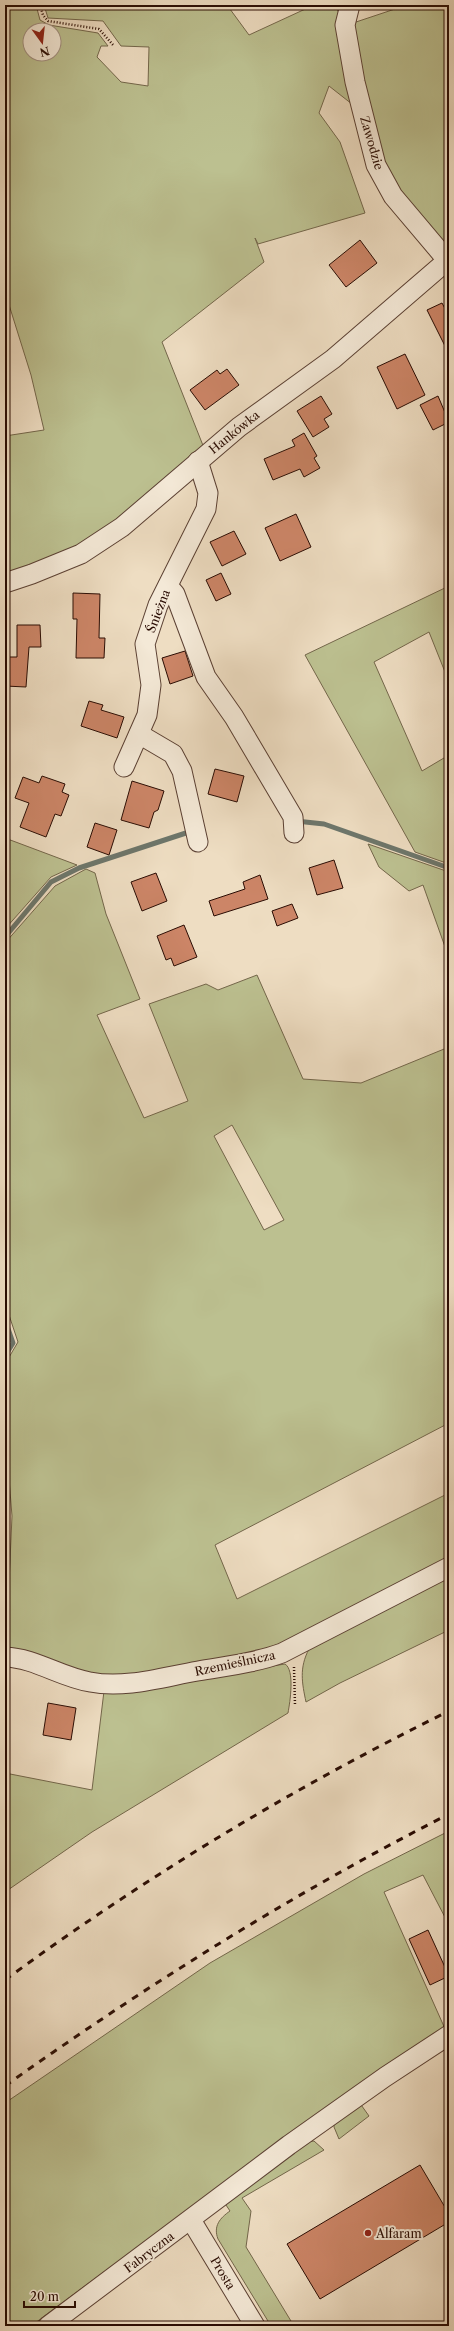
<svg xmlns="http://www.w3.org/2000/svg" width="454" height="2331" viewBox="0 0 454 2331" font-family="'Libre Caslon Text',serif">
<rect width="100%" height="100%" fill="#eeddc2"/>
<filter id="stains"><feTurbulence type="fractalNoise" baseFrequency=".005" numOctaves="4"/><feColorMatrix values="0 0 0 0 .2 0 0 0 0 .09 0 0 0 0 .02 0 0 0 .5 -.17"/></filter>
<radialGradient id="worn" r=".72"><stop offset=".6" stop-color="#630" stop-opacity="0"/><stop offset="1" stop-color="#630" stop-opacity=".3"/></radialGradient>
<g fill="#bcc090" stroke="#73664a" fill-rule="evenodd">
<path d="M 5,5 L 36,5 L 40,20 L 49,25 L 98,33 L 108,46 L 101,46 L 97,57 L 121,82 L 148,86 L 149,47 L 121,46 L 103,21 L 48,18 L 44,5 L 227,5 L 249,35 L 314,5 L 335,5 L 342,19 L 357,108 L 329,86 L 319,113 L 340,142 L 365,213 L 258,244 L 255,238 L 264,262 L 162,342 L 204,448 L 122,519 L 81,545 L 5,577 L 5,436 L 44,430 L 31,375 L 5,292 ZM 30,30 L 54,30 L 54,54 L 30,54 Z"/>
<path d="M 407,5 L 449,5 L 449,242 L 442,242 L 432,234 L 382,164 L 373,133 L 353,23 Z"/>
<path d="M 449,586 L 449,682 L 429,632 L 374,662 L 422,771 L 449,755 L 449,864 L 415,852 L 305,655 Z"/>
<path d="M 5,838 L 77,865 L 51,877 L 5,929 Z"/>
<path d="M 368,844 L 449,872 L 449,958 L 423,885 L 409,891 L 379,867 Z"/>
<path d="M 86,869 L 95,873 L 106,914 L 140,999 L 97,1015 L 144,1118 L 188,1101 L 149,1004 L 206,984 L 218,990 L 257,975 L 303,1079 L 361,1083 L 449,1047 L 449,1423 L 215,1545 L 237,1599 L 449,1493 L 449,1561 L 262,1655 L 117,1679 L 87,1676 L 6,1651 L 12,1516 L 5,1429 L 5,1364 L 18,1342 L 5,1303 L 5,943 L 55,886 ZM 232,1125 L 284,1220 L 264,1230 L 214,1136 Z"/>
<path d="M 449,1576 L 449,1630 L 340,1683 L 306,1702 C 302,1683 299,1668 309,1649 Z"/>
<path d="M 285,1664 C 295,1670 290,1702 288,1713 L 92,1832 L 5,1892 L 5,1773 L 92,1790 L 104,1691 L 162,1684 Z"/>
<path d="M 449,1831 L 449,1925 L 423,1875 L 384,1892 L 446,2031 L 189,2209 L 31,2326 L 5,2326 L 5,2103 L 210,1963 L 364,1874 Z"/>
<path d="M 359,2102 L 369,2116 L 339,2139 L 334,2127 L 334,2122 Z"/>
<path d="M 314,2141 L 324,2150 L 242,2198 L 251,2211 L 246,2247 L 294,2326 L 271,2326 L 218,2239 C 213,2226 220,2218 230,2211 L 224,2202 L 306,2142 Z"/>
</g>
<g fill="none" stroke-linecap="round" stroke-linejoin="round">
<g stroke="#6d766b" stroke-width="5">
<path d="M 296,821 L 324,824 L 449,868"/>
<path d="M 5,937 L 51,882 L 79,868 L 189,832"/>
<path d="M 5,1320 L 13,1343 L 5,1356"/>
<path d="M 5,1472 L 8,1555 L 5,1635"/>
</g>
</g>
<g fill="#cc8567" stroke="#2a0c03">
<path d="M 360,240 L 377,263 L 346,287 L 329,265 Z"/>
<path d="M 442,303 L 449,316 L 449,354 L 427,310 Z"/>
<path d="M 405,354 L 425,395 L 397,409 L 377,367 Z"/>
<path d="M 227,369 L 239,385 L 205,410 L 190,390 L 217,370 L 220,374 Z"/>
<path d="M 321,396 L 332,414 L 324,419 L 329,427 L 313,437 L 297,411 Z"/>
<path d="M 438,396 L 449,422 L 433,430 L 420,405 Z"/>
<path d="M 304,433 L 317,456 L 314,458 L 320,468 L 304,477 L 300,469 L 273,480 L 264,459 L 295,446 L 292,440 Z"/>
<path d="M 296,514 L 311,547 L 280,561 L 265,528 Z"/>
<path d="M 234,531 L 246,554 L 222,566 L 210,542 Z"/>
<path d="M 221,573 L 231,594 L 216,601 L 206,580 Z"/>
<path d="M 73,593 L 100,594 L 99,638 L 105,638 L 104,658 L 76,658 L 77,619 L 73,619 Z"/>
<path d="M 17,625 L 40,625 L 41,647 L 29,647 L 26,687 L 5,686 L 7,657 L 17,657 Z"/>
<path d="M 185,651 L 193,676 L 170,684 L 162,658 Z"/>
<path d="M 89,701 L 103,705 L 101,710 L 124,717 L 117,738 L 81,726 Z"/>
<path d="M 215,769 L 244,776 L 237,802 L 208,794 Z"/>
<path d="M 42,776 L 65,784 L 62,792 L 69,795 L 61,816 L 55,814 L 46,837 L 20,827 L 29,803 L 15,798 L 23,777 L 39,783 Z"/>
<path d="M 132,781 L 164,791 L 158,810 L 154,812 L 149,828 L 121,820 Z"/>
<path d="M 95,823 L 117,830 L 109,855 L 87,847 Z"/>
<path d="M 334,860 L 343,888 L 317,895 L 309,868 Z"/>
<path d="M 156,873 L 167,901 L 142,911 L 131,882 Z"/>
<path d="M 260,875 L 268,899 L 214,916 L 209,901 L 245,889 L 243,882 Z"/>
<path d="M 292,904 L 298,918 L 277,926 L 272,911 Z"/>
<path d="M 184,925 L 197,957 L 174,966 L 171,958 L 166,960 L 157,936 Z"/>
<path d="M 48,1703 L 76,1708 L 71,1740 L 43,1735 Z"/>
<path d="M 428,1930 L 449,1976 L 430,1985 L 409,1939 Z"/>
<path d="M 420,2165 L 449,2214 L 449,2222 L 320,2299 L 287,2244 Z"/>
</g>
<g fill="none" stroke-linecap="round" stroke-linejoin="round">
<g stroke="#5b4033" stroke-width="21">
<g id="minor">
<path d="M 350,5 L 345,25 L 355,82 L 376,165 L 393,196 L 447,260"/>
<path d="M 5,583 L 32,574 L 81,554 L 122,527 L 239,427 L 333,359 L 449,259"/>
<path d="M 168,586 L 175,594 L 206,677 L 234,717 L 293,817 L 294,833"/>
<path d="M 139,734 L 173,754 L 182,771 L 198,842"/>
<path d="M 124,767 L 147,715 L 151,685 L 145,644 L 158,605 L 206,509 L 208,493 L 198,461"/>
<path d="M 5,1657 C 35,1658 60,1677 90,1682 C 125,1689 163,1677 198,1671 C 226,1666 255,1663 282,1653 L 449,1567"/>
<path d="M 191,2220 L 255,2326"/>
<path d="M 48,2326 L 289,2145 L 385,2077 L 449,2035"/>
</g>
</g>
<g stroke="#2a0c03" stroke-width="2.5" stroke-dasharray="1 2" stroke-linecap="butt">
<path d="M 40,5 L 43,15 L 48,21 L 99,29 L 114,46"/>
<path d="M 294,1667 L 295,1705"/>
</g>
<use href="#minor" stroke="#f4e9d7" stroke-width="19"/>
<g stroke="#2a0c03" stroke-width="3" stroke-dasharray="7 7" stroke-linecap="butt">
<path d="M 5,1980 C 147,1876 291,1789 449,1711"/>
<path d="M 5,2086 C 147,1985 294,1893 449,1814"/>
</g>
</g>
<circle fill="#8f2418" stroke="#f4e9d7" stroke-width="1.5" cx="368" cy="2233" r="4"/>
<g text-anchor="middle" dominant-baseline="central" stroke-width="4" stroke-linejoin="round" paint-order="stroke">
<g font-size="12" fill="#2a0c03" stroke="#f4e9d7">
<text transform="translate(372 143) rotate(74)">Zawodzie</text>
<text transform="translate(234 432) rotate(-39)">Hankówka</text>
<text transform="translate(158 611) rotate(-69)">Śnieżna</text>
<text transform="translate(235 1663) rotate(-12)">Rzemieślnicza</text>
<text transform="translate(149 2252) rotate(-37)">Fabryczna</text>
<text transform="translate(223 2273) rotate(59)">Prosta</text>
</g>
<g font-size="12" fill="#2a0c03" stroke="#f4e9d7" text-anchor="start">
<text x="376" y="2233">Alfaram</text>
</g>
</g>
<rect width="454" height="2331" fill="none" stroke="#eeddc2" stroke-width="20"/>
<rect x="6" y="6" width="442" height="2319" fill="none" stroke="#2a0c03" stroke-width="2"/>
<rect x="10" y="10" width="434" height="2311" fill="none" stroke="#2a0c03"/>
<g transform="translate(42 42) rotate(165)"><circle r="19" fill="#f4e9d7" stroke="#a39182"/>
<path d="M0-3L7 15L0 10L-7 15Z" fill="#8f2418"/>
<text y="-6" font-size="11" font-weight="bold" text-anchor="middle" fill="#2a0c03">N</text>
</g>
<path d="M24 2301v6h51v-6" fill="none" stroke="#2a0c03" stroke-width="2"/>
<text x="30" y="2301" font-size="12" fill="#2a0c03" stroke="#f4e9d7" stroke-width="3" paint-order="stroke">20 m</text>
<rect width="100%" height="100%" filter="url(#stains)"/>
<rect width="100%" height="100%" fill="url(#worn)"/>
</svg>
